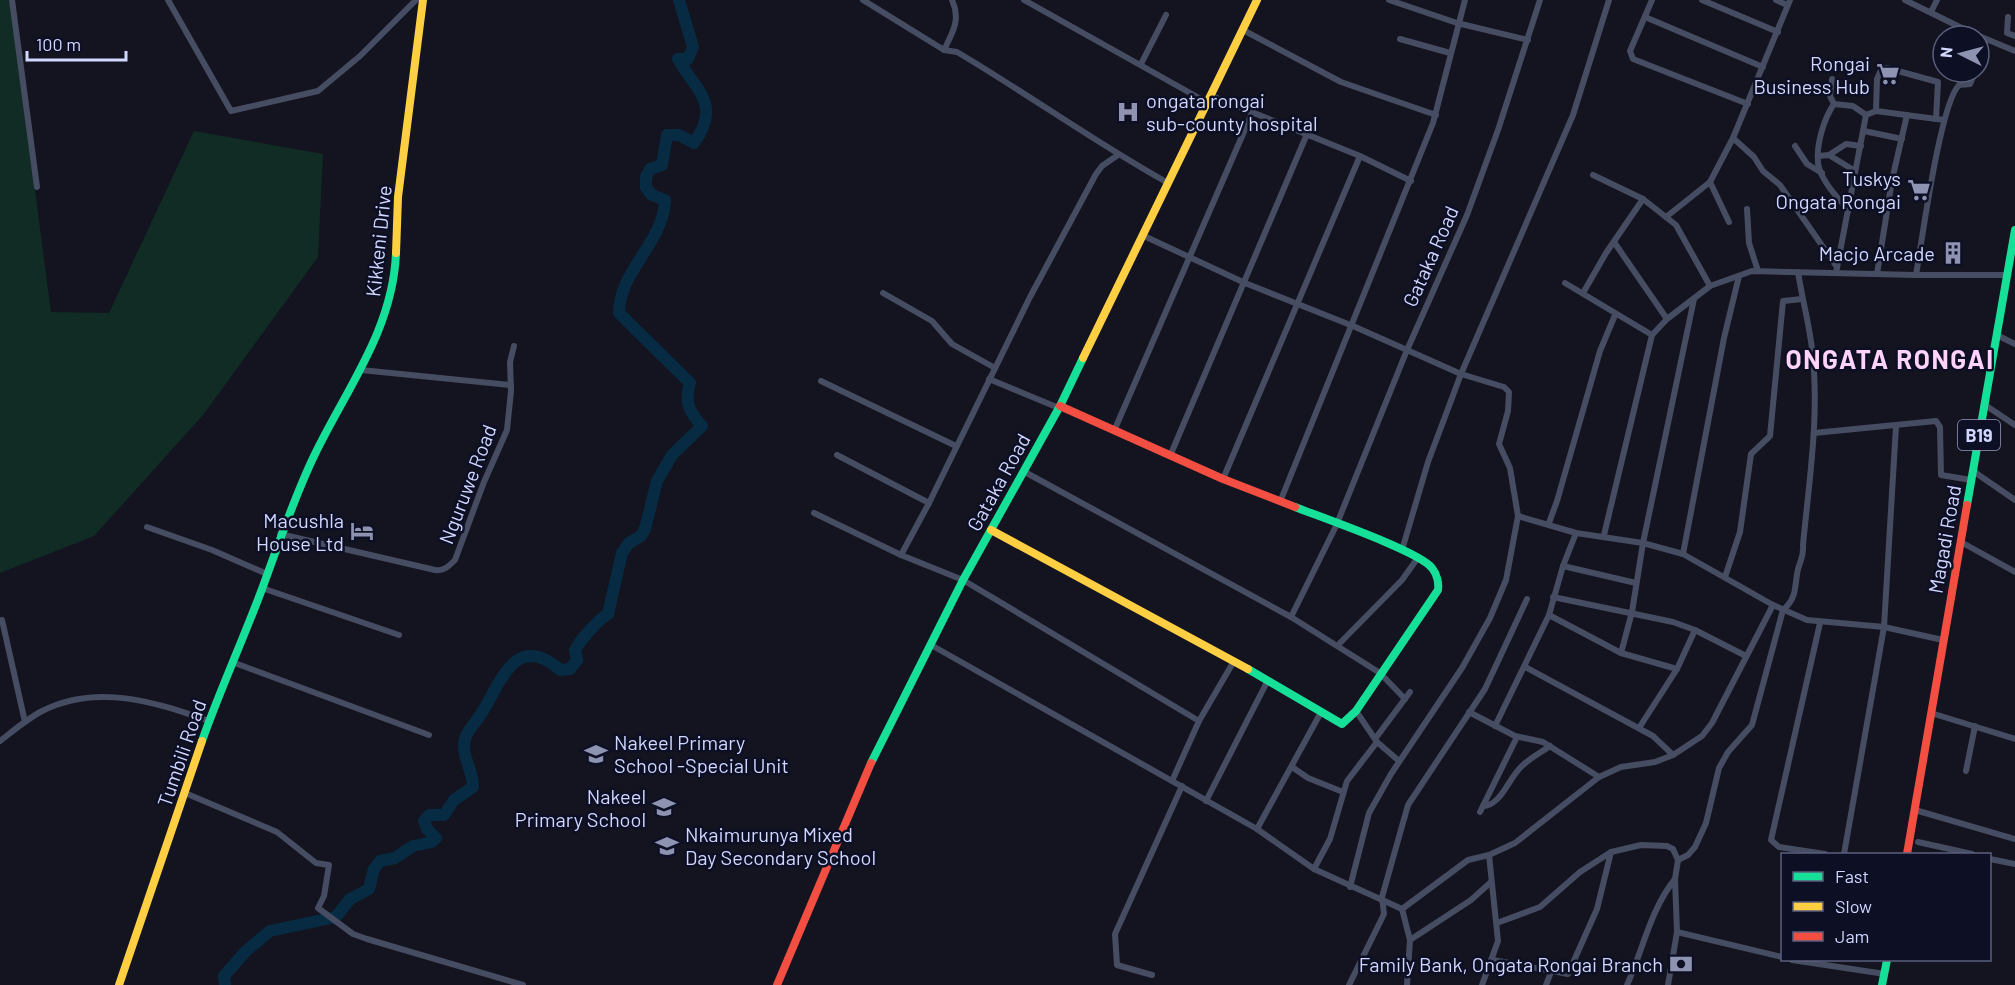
<svg xmlns="http://www.w3.org/2000/svg" width="2015" height="985" viewBox="0 0 2015 985" font-family="Barlow,sans-serif">
<rect width="100%" height="100%" fill="#13141f"/>
<path fill="#102c25" d="M 0,0 L 10,0 L 51,312 L 109,313 L 194,131 L 323,154 L 318,257 L 203,415 L 94,536 L 0,573 Z"/>
<g fill="none" stroke-linecap="round" stroke-linejoin="round">
<path stroke="#072b42" stroke-width="12" d="M 225,985 L 224,976 L 246,951 L 270,931 L 336,917 L 350,899 L 369,889 L 374,869 L 380,861 L 395,858 L 413,846 L 432,842 L 436,838 L 427,829 L 424,821 L 429,815 L 444,815 L 454,800 L 473,787 C 473,772 464,760 464,746 C 464,733 475,724 481,714 C 500,685 515,630 560,670 L 570,669 L 577,660 L 575,650 C 582,638 597,621 608,614 L 622,553 L 629,543 L 641,536 L 645,529 L 657,481 L 672,455 L 702,426 C 689,412 684,401 690,383 L 619,313 C 619,271 664,242 665,200 L 652,195 L 646,188 L 646,177 L 650,169 L 662,165 L 667,135 L 679,135 L 694,143 C 722,104 696,91 678,59 L 688,59 L 693,47 L 679,0"/>
<g stroke="#464c61" stroke-width="6">
<path d="M 12,0 L 37,187"/>
<path d="M 168,0 L 231,111 L 318,91 L 360,56 L 416,0"/>
<path d="M 863,0 L 944,50 L 957,52 C 1028,94 1096,143 1168,183"/>
<path d="M 1024,0 L 1208,103"/>
<path d="M 1389,0 L 1457,23 L 1528,40"/>
<path d="M 1652,0 L 1630,51 L 1633,59 L 1748,104"/>
<path d="M 1702,0 L 1778,32"/>
<path d="M 1776,0 L 1787,5"/>
<path d="M 1905,0 L 1978,36"/>
<path d="M 1931,12 L 1937,0"/>
<path d="M 1645,17 L 1763,67"/>
<path d="M 2008,17 L 2007,33 L 2015,36"/>
<path d="M 1243,30 L 1341,82 L 1436,115"/>
<path d="M 1979,36 L 2015,51"/>
<path d="M 1400,39 L 1450,53"/>
<path d="M 944,50 C 953,32 961,19 952,0"/>
<path d="M 1979,61 L 1986,40"/>
<path d="M 1141,64 L 1166,15"/>
<path d="M 1832,79 L 1830,96 L 1834,104 C 1824,118 1816,145 1818,163 C 1820,179 1838,199 1849,210"/>
<path d="M 1212,96 L 1360,156 L 1411,181"/>
<path d="M 1834,104 L 1853,106 L 1866,115"/>
<path d="M 1876,111 L 1877,79 L 1882,68 L 1887,68 L 1938,82 L 1936,119"/>
<path d="M 1864,131 L 1902,139"/>
<path d="M 1733,138 L 1754,157 L 1763,171 L 1780,185 L 1837,267"/>
<path d="M 1795,146 L 1807,164 L 1822,173"/>
<path d="M 1829,155 L 1846,144 L 1861,146"/>
<path d="M 1818,156 L 1829,155 L 1855,171"/>
<path d="M 1593,175 L 1643,199 L 1676,225 L 1710,286"/>
<path d="M 1710,182 L 1729,222"/>
<path d="M 1747,209 L 1749,243 L 1758,271"/>
<path d="M 1666,217 L 1710,182 L 1733,138 L 1790,0"/>
<path d="M 1144,236 L 1245,283 L 1353,326 L 1461,374 L 1504,387 L 1509,392 L 1508,411 L 1499,444 L 1510,468 L 1518,516 L 1506,580 L 1490,618 L 1462,668 L 1391,774 L 1369,813 L 1350,887"/>
<path d="M 1614,242 L 1667,319"/>
<path d="M 1836,273 L 1866,115 L 1876,111 L 1944,120"/>
<path d="M 1877,274 L 1892,180 L 1907,115"/>
<path d="M 1916,275 C 1922,241 1940,104 1959,85 L 1970,84 L 1975,72"/>
<path d="M 1565,283 L 1652,335"/>
<path d="M 883,293 L 932,321 L 952,344 L 995,368"/>
<path d="M 1583,293 L 1606,253 L 1643,199"/>
<path d="M 1997,335 L 2015,344"/>
<path d="M 361,370 L 511,385"/>
<path d="M 989,379 L 1059,408"/>
<path d="M 821,381 L 956,446"/>
<path d="M 1985,405 L 2015,425"/>
<path d="M 1114,431 L 1253,111"/>
<path d="M 1814,433 L 1936,421 L 1940,427 L 1941,475 L 1971,480"/>
<path d="M 837,455 L 929,503"/>
<path d="M 1170,456 L 1307,134"/>
<path d="M 1023,471 L 1291,617 L 1380,673 L 1405,699"/>
<path d="M 1973,471 L 2015,500"/>
<path d="M 1223,479 L 1360,156"/>
<path d="M 1280,502 L 1433,123 L 1465,0"/>
<path d="M 814,513 L 901,555 L 963,580 L 1199,721"/>
<path d="M 1518,516 L 1576,533 L 1643,543 L 1683,554 L 1773,605 L 1807,620 L 1884,627 L 1943,640"/>
<path d="M 1549,523 L 1557,501 L 1600,351 L 1615,315"/>
<path d="M 147,527 L 212,550 L 267,574"/>
<path d="M 280,534 L 435,570 C 444,571 448,567 455,560 L 484,482 L 507,430 L 511,391 L 510,362 L 514,346"/>
<path d="M 1604,535 L 1652,335 L 1667,319 L 1710,286 L 1752,271 L 1916,275 L 2007,275"/>
<path d="M 1961,542 L 2015,572"/>
<path d="M 1402,550 L 1428,462 L 1461,374 L 1573,115 L 1609,0"/>
<path d="M 1683,554 L 1724,338 L 1739,276"/>
<path d="M 901,555 L 929,503 L 1030,297 L 1096,174 L 1102,166 L 1118,155"/>
<path d="M 1563,566 L 1636,583"/>
<path d="M 1725,577 L 1740,532 L 1751,454 L 1770,436 L 1783,301 L 1802,299"/>
<path d="M 262,588 L 399,635"/>
<path d="M 1553,597 L 1673,622 L 1695,630 L 1746,656"/>
<path d="M 1549,615 L 1621,653 L 1677,669"/>
<path d="M 1291,617 L 1336,526 L 1407,350 L 1467,215 L 1498,130 L 1540,0"/>
<path d="M 2,620 L 25,722"/>
<path d="M 1820,623 L 1771,840 L 1779,847 L 1825,854"/>
<path d="M 931,645 L 1257,829 L 1314,869 L 1402,909 L 1410,940 L 1407,985"/>
<path d="M 1338,645 L 1402,580 L 1417,559"/>
<path d="M 1621,653 L 1632,612 L 1643,543 L 1694,299"/>
<path d="M 232,662 L 429,735"/>
<path d="M 1525,667 L 1653,736 L 1673,755"/>
<path d="M 1356,711 L 1377,742 L 1399,761"/>
<path d="M 1469,712 L 1515,736 L 1543,742 L 1599,777"/>
<path d="M 1931,713 L 2015,739"/>
<path d="M 1495,726 L 1549,615 L 1563,566 L 1576,533"/>
<path d="M 1639,728 L 1677,669 L 1695,630"/>
<path d="M 1375,739 L 1410,692"/>
<path d="M 0,741 C 13,731 27,719 42,711 C 97,683 155,702 209,721"/>
<path d="M 1292,767 L 1308,778 L 1343,792"/>
<path d="M 1966,771 L 1975,726"/>
<path d="M 1172,781 L 1199,721 L 1234,661"/>
<path d="M 185,793 L 277,832 L 316,863 L 329,865 L 324,896 L 318,908 L 353,934 L 367,939 L 523,985"/>
<path d="M 1206,801 L 1267,682"/>
<path d="M 1483,806 C 1501,806 1509,777 1522,766 C 1530,758 1540,753 1550,746"/>
<path d="M 1915,810 L 2015,839"/>
<path d="M 1480,812 L 1517,737"/>
<path d="M 1257,829 L 1320,714"/>
<path d="M 1918,842 L 1972,854"/>
<path d="M 1844,854 L 1884,627 L 1896,426"/>
<path d="M 1990,859 L 2015,864"/>
<path d="M 1678,860 L 1688,855 L 1695,847 L 1706,823 L 1719,768 L 1728,752 L 1752,725 L 1783,610 C 1798,597 1794,586 1798,569 C 1801,559 1804,556 1803,545 C 1809,481 1820,414 1812,349 C 1809,323 1802,298 1798,272"/>
<path d="M 1314,869 L 1330,839 L 1347,781 L 1377,742"/>
<path d="M 1402,909 L 1468,860 L 1489,855 L 1515,843 L 1599,777 L 1621,767 L 1655,762 L 1673,755 L 1702,736 L 1712,723 L 1773,605"/>
<path d="M 1497,923 L 1540,907 L 1580,872 L 1611,852 L 1641,845 L 1667,846 L 1673,849 L 1678,860 L 1675,879 L 1677,932 L 1668,985"/>
<path d="M 1677,932 L 1782,957"/>
<path d="M 1410,940 L 1471,900 L 1490,883"/>
<path d="M 1493,960 L 1568,974 L 1597,909 L 1611,852"/>
<path d="M 1792,960 L 1885,974"/>
<path d="M 1152,975 L 1117,965 L 1115,934 L 1182,786"/>
<path d="M 1349,985 L 1384,914 L 1382,897 L 1408,805 L 1485,689 L 1527,599"/>
<path d="M 1482,985 L 1498,941 L 1489,855"/>
<path d="M 1546,985 L 1551,972"/>
<path d="M 1627,985 C 1643,950 1650,910 1675,879"/>
</g>
<g stroke="#16e098" stroke-width="8">
<path d="M 1967,505 L 2015,230"/>
<path d="M 1248,669 L 1342,724 L 1356,711 L 1438,590 C 1439,583 1437,574 1432,568 C 1419,551 1320,517 1295,507"/>
<path d="M 202,741 C 220,690 243,640 262,589 C 279,543 294,497 315,454 C 347,388 393,329 396,253"/>
<path d="M 871,763 L 963,580 L 1060,406 L 1083,358"/>
<path d="M 1882,985 L 1887,960"/>
</g>
<g stroke="#ffcf43" stroke-width="8">
<path d="M 396,253 L 398,197 L 423,0"/>
<path d="M 1083,358 L 1257,0"/>
<path d="M 991,530 L 1248,669"/>
<path d="M 119,985 L 202,741"/>
</g>
<g stroke="#f24e42" stroke-width="8">
<path d="M 1060,406 L 1223,479 L 1295,507"/>
<path d="M 1907,854 L 1967,505"/>
<path d="M 777,985 L 871,763"/>
</g>
</g>
<defs>
<g id="supermarket-bare" transform="scale(1.8)"><path d="M-6-5.5h2.5l.6 2H6L4.5 2H-2.5L-4.4-4H-6ZM-1.5 3.2a1.3 1.3 0 1 0 .1 0ZM3 3.2a1.3 1.3 0 1 0 .1 0Z" fill="#8e93b1" stroke="#0d0f25" stroke-width="2.5" paint-order="stroke"/></g>
<g id="hospital-bare" transform="scale(1.8)"><path d="M-5-5h3v3.5h4V-5h3V5h-3V1.5h-4V5h-3Z" fill="#8e93b1" stroke="#0d0f25" stroke-width="2.5" paint-order="stroke"/></g>
<g id="building-bare" transform="scale(1.8)"><path d="M-4-6H4V6H1V3H-1V6H-4ZM-2.5-4.3h1.7v1.8h-1.7ZM.8-4.3h1.7v1.8H.8ZM-2.5-1h1.7V.8h-1.7ZM.8-1h1.7V.8H.8Z" fill="#8e93b1" stroke="#0d0f25" stroke-width="2.5" paint-order="stroke"/></g>
<g id="hotel-bare" transform="scale(1.8)"><path d="M-6-4.5h1.5V1H6V5H4.5V3h-9V5H-6ZM-4 0a1.8 1.8 0 1 1 3.6 0ZM.5 0V-2.5h3Q6-2.5 6 0Z" fill="#8e93b1" stroke="#0d0f25" stroke-width="2.5" paint-order="stroke"/></g>
<g id="school-bare" transform="scale(1.8)"><path d="M0-5L7-2L0 1L-7-2ZM-4 1L0 2.5L4 1V4Q0 6-4 4Z" fill="#8e93b1" stroke="#0d0f25" stroke-width="2.5" paint-order="stroke"/></g>
<g id="bank-bare" transform="scale(1.8)"><path d="M-6-4H6V4H-6ZM0-2.3a2.3 2.3 0 1 0 0 4.6a2.3 2.3 0 1 0 0-4.6Z" fill="#8e93b1" stroke="#0d0f25" stroke-width="2.5" paint-order="stroke"/></g>
</defs>
<g fill-rule="evenodd">
<use href="#supermarket-bare" x="1888" y="74"/>
<use href="#hospital-bare" x="1128" y="112"/>
<use href="#supermarket-bare" x="1919" y="190"/>
<use href="#building-bare" x="1953" y="253"/>
<use href="#hotel-bare" x="362" y="531"/>
<use href="#school-bare" x="596" y="754"/>
<use href="#school-bare" x="664" y="807"/>
<use href="#school-bare" x="667" y="846"/>
<use href="#bank-bare" x="1681" y="964"/>
</g>
<g text-anchor="middle" dominant-baseline="central" stroke-width="5" stroke-linejoin="round" paint-order="stroke">
<rect fill="#0d0f25" stroke="#969bbe" stroke-width="1.5" x="1958" y="420" width="42" height="30" rx="4.5"/>
<g font-size="18" font-weight="bold" fill="#d1d7ff">
<text x="1979" y="435">B19</text>
</g>
<g font-size="20" fill="#d1d7ff" stroke="#0d0f25" text-anchor="end">
<text x="1870" y="63">Rongai<tspan x="1870" dy="23">Business Hub</tspan></text>
<text x="1146" y="100" text-anchor="start">ongata rongai<tspan x="1146" dy="23">sub-county hospital</tspan></text>
<text x="1901" y="178">Tuskys<tspan x="1901" dy="23">Ongata Rongai</tspan></text>
<text x="1935" y="253">Macjo Arcade</text>
<text x="344" y="520">Macushla<tspan x="344" dy="23">House Ltd</tspan></text>
<text x="614" y="742" text-anchor="start">Nakeel Primary<tspan x="614" dy="23">School -Special Unit</tspan></text>
<text x="646" y="796">Nakeel<tspan x="646" dy="23">Primary School</tspan></text>
<text x="685" y="834" text-anchor="start">Nkaimurunya Mixed<tspan x="685" dy="23">Day Secondary School</tspan></text>
<text x="1663" y="964">Family Bank, Ongata Rongai Branch</text>
</g>
<g font-size="20" fill="#d1d7ff" stroke="#0d0f25">
<text transform="translate(378 241) rotate(-84)">Kikkeni Drive</text>
<text transform="translate(1430 256) rotate(-66)">Gataka Road</text>
<text transform="translate(998 482) rotate(-61)">Gataka Road</text>
<text transform="translate(467 484) rotate(-69)">Nguruwe Road</text>
<text transform="translate(1944 539) rotate(-80)">Magadi Road</text>
<text transform="translate(181 753) rotate(-71)">Tumbili Road</text>
</g>
<g font-size="26" font-weight="bold" letter-spacing="1.5" fill="#ffd3fa" stroke="#0d0f25">
<text x="1890" y="358">ONGATA RONGAI</text>
</g>
</g>
<rect x="1781" y="853" width="210" height="108" fill="#0d0f25" stroke="#5b5f7c" stroke-width="1.5"/>
<rect x="1793" y="872" width="30" height="9" fill="#16e098" stroke="#5b5f7c" stroke-width="1.5"/>
<text x="1835" y="883" font-size="18" fill="#d1d7ff">Fast</text>
<rect x="1793" y="902" width="30" height="9" fill="#ffcf43" stroke="#5b5f7c" stroke-width="1.5"/>
<text x="1835" y="913" font-size="18" fill="#d1d7ff">Slow</text>
<rect x="1793" y="932" width="30" height="9" fill="#f24e42" stroke="#5b5f7c" stroke-width="1.5"/>
<text x="1835" y="943" font-size="18" fill="#d1d7ff">Jam</text>
<g transform="translate(1961 54) rotate(276)"><circle r="28" fill="#0d0f25" stroke="#5b5f7c" stroke-width="1.5"/>
<path d="M0-4.5L10 22L0 15L-10 22Z" fill="#8e93b1"/>
<text y="-9" font-size="16" font-weight="bold" text-anchor="middle" fill="#d1d7ff">N</text>
</g>
<path d="M27 51v9h99v-9" fill="none" stroke="#d1d7ff" stroke-width="3"/>
<text x="36" y="51" font-size="18" fill="#d1d7ff" stroke="#0d0f25" stroke-width="4.5" paint-order="stroke">100 m</text>
</svg>
